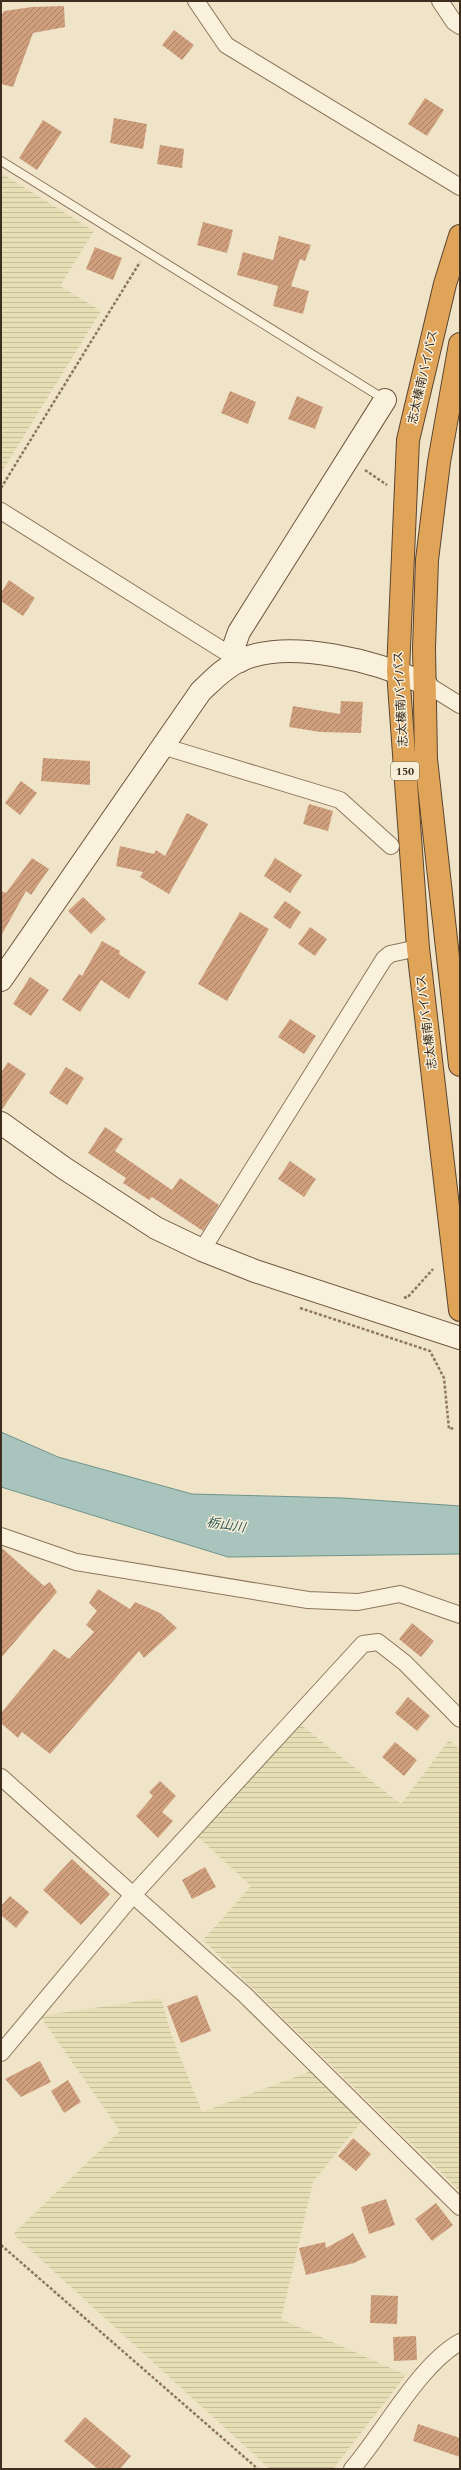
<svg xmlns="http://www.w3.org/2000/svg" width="461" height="2470" viewBox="0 0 461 2470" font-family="Spectral,'Noto Sans JP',serif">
<defs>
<pattern id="farmland-rules" width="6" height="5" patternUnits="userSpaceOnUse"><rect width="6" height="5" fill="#e6deb5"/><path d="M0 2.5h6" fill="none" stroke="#c6bf9b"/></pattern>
<pattern id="building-hatch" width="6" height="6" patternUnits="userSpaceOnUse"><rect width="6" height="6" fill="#cf9f7d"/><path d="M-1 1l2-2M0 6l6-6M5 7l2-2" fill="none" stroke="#a98266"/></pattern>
</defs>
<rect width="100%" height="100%" fill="#f0e4c8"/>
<g fill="url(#farmland-rules)">
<path d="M 1,173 L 94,231 L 60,286 L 101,311 L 1,473 Z"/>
<path d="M 301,1725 L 401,1804 L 449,1740 L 460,1750 L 460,2191 L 203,1940 L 251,1886 L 198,1837 Z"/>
<path d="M 161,1998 L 171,2034 L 202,2112 L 311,2071 L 362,2121 L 313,2182 L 281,2319 L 406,2375 L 333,2469 L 270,2469 L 13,2234 L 120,2131 L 40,2016 Z"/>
</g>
<path fill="#a9c4bc" stroke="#6f938a" d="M 1,1432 L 58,1457 L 192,1494 L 343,1498 L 460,1506 L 460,1554 L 228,1557 L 1,1487 Z"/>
<g fill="url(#building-hatch)">
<path d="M 64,6 L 65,27 L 33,33 L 13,87 L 1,84 L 1,16 L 4,11 L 32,7 Z"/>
<path d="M 174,30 L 194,45 L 182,60 L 162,45 Z"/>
<path d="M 425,98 L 444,110 L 427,136 L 408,124 Z"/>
<path d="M 114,118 L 147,124 L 143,149 L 110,143 Z"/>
<path d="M 43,120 L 62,132 L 37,170 L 19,158 Z"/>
<path d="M 160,145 L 184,149 L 182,168 L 157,164 Z"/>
<path d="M 203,222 L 233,230 L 227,253 L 197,245 Z"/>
<path d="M 279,236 L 311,245 L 305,261 L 300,259 L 291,286 L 309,291 L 303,314 L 273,306 L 278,286 L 237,275 L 243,252 L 273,260 Z"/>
<path d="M 95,247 L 122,258 L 113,280 L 86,269 Z"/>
<path d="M 230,391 L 256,402 L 248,424 L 221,413 Z"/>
<path d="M 297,396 L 323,407 L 315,429 L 288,419 Z"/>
<path d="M 9,580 L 35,598 L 23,616 L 1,601 L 1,593 Z"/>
<path d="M 341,701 L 363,702 L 361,733 L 320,732 L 289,727 L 293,706 L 340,714 Z"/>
<path d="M 43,758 L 90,761 L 90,785 L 41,781 Z"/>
<path d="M 21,781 L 37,793 L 20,815 L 5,803 Z"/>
<path d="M 309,804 L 333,811 L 328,831 L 303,824 Z"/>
<path d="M 187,813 L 208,824 L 169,894 L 140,877 L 143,872 L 116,866 L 120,846 L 154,854 L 156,850 L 165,856 Z"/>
<path d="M 32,858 L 49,869 L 31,895 L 26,891 L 1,936 L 1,891 L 6,893 Z"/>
<path d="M 275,858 L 302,875 L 290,893 L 264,876 Z"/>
<path d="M 83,897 L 106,919 L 91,934 L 68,911 Z"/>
<path d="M 285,901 L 301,912 L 290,929 L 273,917 Z"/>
<path d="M 240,912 L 269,929 L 227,1001 L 198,984 Z"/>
<path d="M 310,927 L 327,939 L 315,956 L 298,944 Z"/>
<path d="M 102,941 L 120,951 L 119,954 L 146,972 L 129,999 L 101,980 L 80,1012 L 62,1000 L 79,974 L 82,976 Z"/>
<path d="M 30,977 L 49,990 L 31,1016 L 13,1004 Z"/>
<path d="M 290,1019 L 316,1036 L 304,1054 L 278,1037 Z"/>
<path d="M 8,1062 L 26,1074 L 1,1111 L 1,1073 Z"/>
<path d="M 66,1067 L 84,1078 L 67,1105 L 49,1093 Z"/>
<path d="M 105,1127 L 123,1139 L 115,1151 L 172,1190 L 180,1178 L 219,1205 L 203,1231 L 152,1197 L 149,1200 L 123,1183 L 126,1178 L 88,1153 Z"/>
<path d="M 290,1161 L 316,1179 L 304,1197 L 278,1179 Z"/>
<path d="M 1,1547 L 44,1586 L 50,1582 L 57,1592 L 1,1658 Z"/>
<path d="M 98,1589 L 130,1609 L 135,1602 L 160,1613 L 177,1628 L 144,1658 L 139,1651 L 50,1754 L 22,1732 L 18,1738 L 1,1723 L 1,1713 L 54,1649 L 69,1659 L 94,1632 L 86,1625 L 97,1611 L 89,1603 Z"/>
<path d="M 412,1623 L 434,1641 L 421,1657 L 399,1639 Z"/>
<path d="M 408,1697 L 430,1716 L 417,1731 L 395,1713 Z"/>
<path d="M 395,1742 L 417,1760 L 404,1776 L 382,1757 Z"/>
<path d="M 160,1781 L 176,1796 L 162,1812 L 173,1821 L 158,1838 L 136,1816 L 153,1796 L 149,1792 Z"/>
<path d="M 72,1859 L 110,1894 L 81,1925 L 43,1890 Z"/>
<path d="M 205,1867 L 216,1887 L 192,1899 L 182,1880 Z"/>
<path d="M 10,1896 L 29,1912 L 16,1928 L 1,1915 L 1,1906 Z"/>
<path d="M 197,1995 L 211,2031 L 181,2043 L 167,2006 Z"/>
<path d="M 40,2061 L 51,2082 L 21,2097 L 5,2079 Z"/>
<path d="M 68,2080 L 81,2102 L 64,2113 L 51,2091 Z"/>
<path d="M 353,2138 L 371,2154 L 356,2171 L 338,2156 Z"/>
<path d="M 386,2199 L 395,2225 L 369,2234 L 361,2207 Z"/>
<path d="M 436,2203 L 453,2225 L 432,2241 L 415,2219 Z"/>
<path d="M 353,2233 L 366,2257 L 354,2263 L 306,2275 L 299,2248 L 325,2242 L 326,2248 Z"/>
<path d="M 371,2295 L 398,2296 L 397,2324 L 370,2323 Z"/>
<path d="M 416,2336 L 417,2360 L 394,2361 L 393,2337 Z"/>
<path d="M 85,2417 L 131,2456 L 120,2469 L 98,2469 L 64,2441 Z"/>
<path d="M 418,2424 L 460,2438 L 460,2457 L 413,2441 Z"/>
</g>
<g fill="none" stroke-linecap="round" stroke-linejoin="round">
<g stroke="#8d765c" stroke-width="10">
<path id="lane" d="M 1,161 L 384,399"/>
</g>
<g stroke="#8d765c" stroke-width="18">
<g id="street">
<path d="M 196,1 L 226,45 L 460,187"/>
<path d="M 440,1 L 454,22 L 460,26"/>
<path d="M 1,511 L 240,661"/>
<path d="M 426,684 L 460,705"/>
<path d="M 162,746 L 340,800 L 391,846"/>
<path d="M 202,1250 L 384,959 L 390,954 L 418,948"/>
<path d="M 1,1536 L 76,1562 L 308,1600 L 358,1602 L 400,1594 L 460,1615"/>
<path d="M 1,1777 L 245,1995 L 460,2207"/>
<path d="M 1,2053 L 133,1895 L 363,1644 L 378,1642 L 405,1663 L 460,1719"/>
<path d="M 352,2469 C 384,2432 419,2365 460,2342"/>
</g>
</g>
<g stroke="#6f573f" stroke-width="24">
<g id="secondary">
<path d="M 240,661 L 234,646 L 239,632 L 385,400"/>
<path d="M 1,980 L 201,691 C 213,680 224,668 239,661 C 289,637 378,662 426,684"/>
<path d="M 1,1123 L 64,1168 L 156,1228 L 202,1250 L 255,1271 L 460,1338"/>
</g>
</g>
<g stroke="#5b4430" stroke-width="24">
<g id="highway">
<path d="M 460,236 L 445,284 L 408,440 L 398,671 L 418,948 L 460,1310"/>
<path d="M 460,344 L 439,462 L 427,560 L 424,648 L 426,759 L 460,1065"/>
</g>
</g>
<g stroke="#8d765c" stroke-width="2.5" stroke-dasharray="3 2" stroke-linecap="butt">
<path d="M 365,470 L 387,485"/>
<path d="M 1,488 L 140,262"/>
<path d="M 404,1297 L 407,1298 L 433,1269"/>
<path d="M 300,1308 L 430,1351 L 444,1378 L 449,1429 L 454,1428"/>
<path d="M 1,2245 L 258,2469"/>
</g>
<use href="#lane" stroke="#faf1dc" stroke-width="8"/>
<use href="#street" stroke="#faf1dc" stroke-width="16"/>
<use href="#secondary" stroke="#faf1dc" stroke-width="22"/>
<use href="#highway" stroke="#e0a458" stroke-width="22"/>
</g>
<g text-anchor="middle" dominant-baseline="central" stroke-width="3" stroke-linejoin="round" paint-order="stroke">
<rect fill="#f7eed8" stroke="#756857" stroke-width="1" x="391" y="762" width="28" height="18" rx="3"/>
<g font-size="11" font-weight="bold" fill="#3d2e20">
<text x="405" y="771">150</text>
</g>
<g font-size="12" fill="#3d2e20" stroke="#f7eed8">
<text transform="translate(423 377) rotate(-77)">志太榛南バイパス</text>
<text transform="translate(401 699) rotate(-93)">志太榛南バイパス</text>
<text transform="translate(427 1022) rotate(-97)">志太榛南バイパス</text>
</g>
<g font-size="13" font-style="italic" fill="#2f5d5a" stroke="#f7eed8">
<text transform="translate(226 1525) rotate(9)">栃山川</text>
</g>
</g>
<rect width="461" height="2470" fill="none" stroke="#3d2e20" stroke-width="4"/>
</svg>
